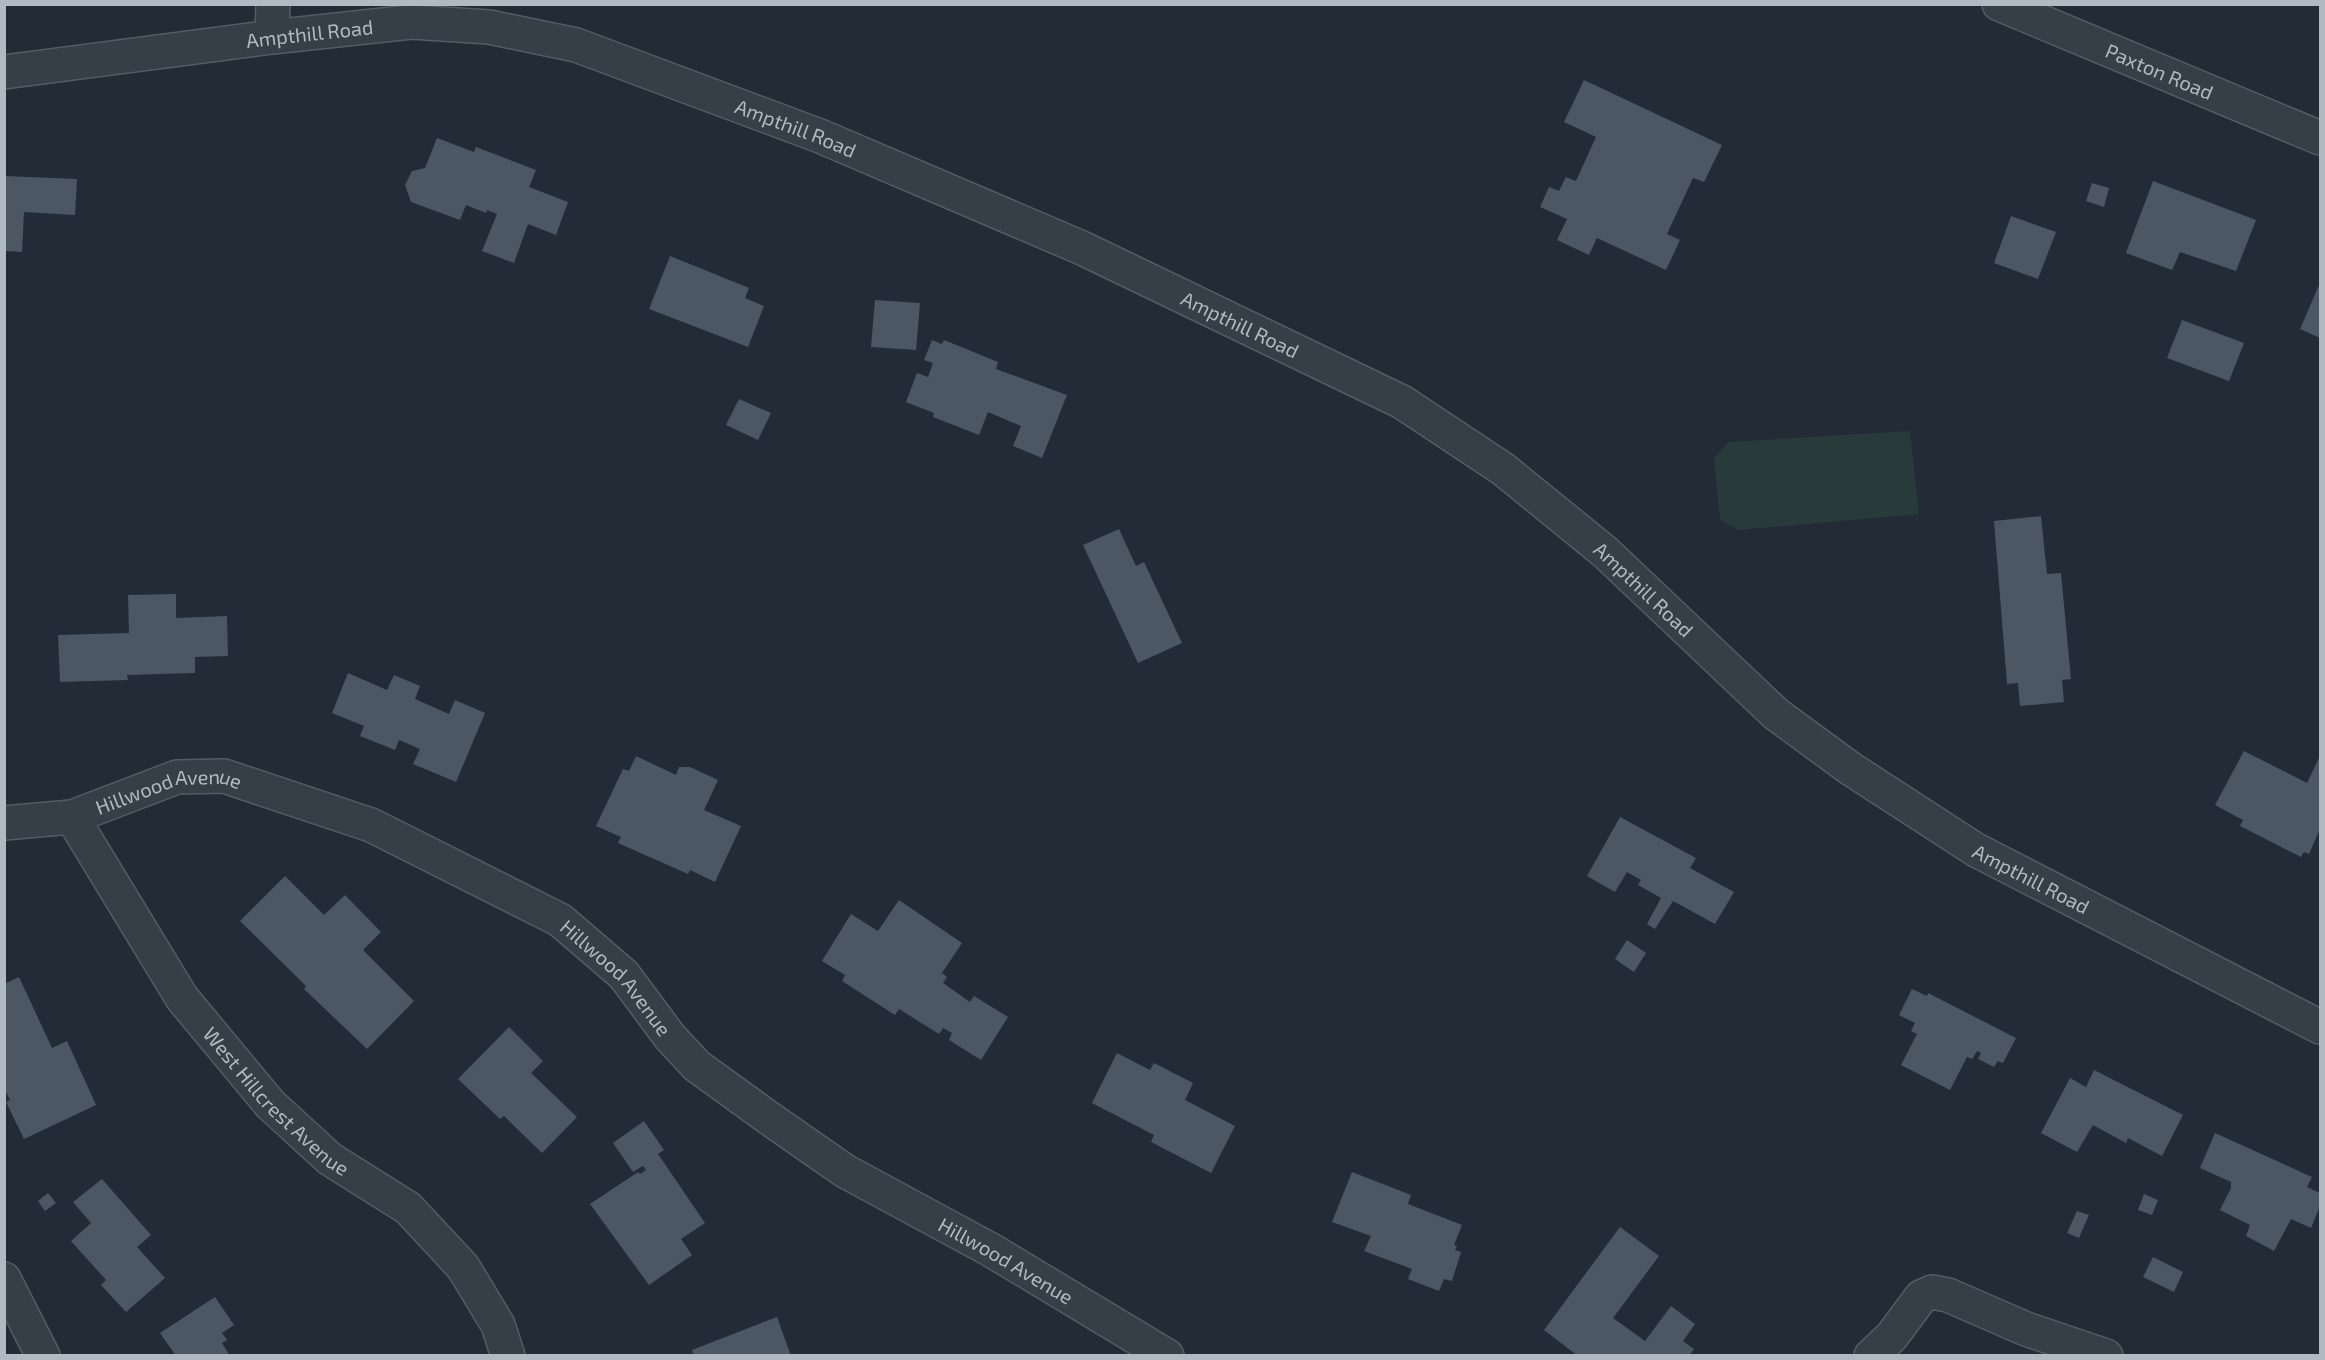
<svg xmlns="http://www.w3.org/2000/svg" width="2325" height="1360" viewBox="0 0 2325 1360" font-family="'Exo 2',sans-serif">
<rect width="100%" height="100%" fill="#232c36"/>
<path fill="#283a39" d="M 1910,431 L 1919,514 L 1738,530 L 1720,520 L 1714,458 L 1729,442 Z"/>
<g fill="#4b5762">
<path d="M 1584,80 L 1722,145 L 1704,182 L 1693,178 L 1667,234 L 1680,240 L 1666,270 L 1597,238 L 1589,255 L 1557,240 L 1567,219 L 1540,207 L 1549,187 L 1559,191 L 1566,177 L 1576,181 L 1596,137 L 1564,122 Z"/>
<path d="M 437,138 L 474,152 L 476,147 L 536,170 L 529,187 L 568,202 L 556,235 L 528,224 L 514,263 L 482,251 L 497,214 L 487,210 L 486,213 L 466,205 L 460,220 L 411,202 L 405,185 L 412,171 L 425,168 Z"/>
<path d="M 5,176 L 77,179 L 75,215 L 24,212 L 22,252 L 5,251 Z"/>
<path d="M 2153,181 L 2256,220 L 2236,271 L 2180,252 L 2172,270 L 2126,253 Z"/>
<path d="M 2092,183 L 2109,188 L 2104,207 L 2086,201 Z"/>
<path d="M 2011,216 L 2056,232 L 2038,279 L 1994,263 Z"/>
<path d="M 670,256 L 749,288 L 745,298 L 764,306 L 748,347 L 649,309 Z"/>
<path d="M 2320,283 L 2320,338 L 2300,329 Z"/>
<path d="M 875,300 L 920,303 L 916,350 L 871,347 Z"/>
<path d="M 2182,320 L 2244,343 L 2229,381 L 2167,358 Z"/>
<path d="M 932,340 L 942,344 L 944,340 L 998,362 L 996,369 L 1067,395 L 1042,458 L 1013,446 L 1021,426 L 988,412 L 979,435 L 933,417 L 934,413 L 906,402 L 917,373 L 928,377 L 933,363 L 924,360 Z"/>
<path d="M 739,399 L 771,413 L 758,440 L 726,425 Z"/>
<path d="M 2041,516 L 2047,574 L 2061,573 L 2071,679 L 2062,680 L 2064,702 L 2020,706 L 2018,683 L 2007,684 L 1994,521 Z"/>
<path d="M 1119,529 L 1136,566 L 1144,562 L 1182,643 L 1138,663 L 1083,545 Z"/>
<path d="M 176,594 L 176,618 L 227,616 L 228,656 L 195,657 L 195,673 L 127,675 L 128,680 L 60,682 L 58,635 L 129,633 L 128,595 Z"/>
<path d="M 348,673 L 387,690 L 394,675 L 420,686 L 415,699 L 449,714 L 455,700 L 485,713 L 456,782 L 413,764 L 420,749 L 399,740 L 395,750 L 360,736 L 364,726 L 332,713 Z"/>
<path d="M 2244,751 L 2307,783 L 2320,756 L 2320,829 L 2309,854 L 2304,852 L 2301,857 L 2240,826 L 2243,820 L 2215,805 Z"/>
<path d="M 636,756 L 676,775 L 679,767 L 690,767 L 718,780 L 704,810 L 741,826 L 715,882 L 690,870 L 688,874 L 618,843 L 621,837 L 596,826 L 623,769 L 629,771 Z"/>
<path d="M 1620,817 L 1696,858 L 1690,868 L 1734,892 L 1715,924 L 1673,901 L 1655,929 L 1647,924 L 1661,898 L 1638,885 L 1641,880 L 1627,872 L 1615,892 L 1587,876 Z"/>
<path d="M 285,876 L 324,915 L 345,895 L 381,932 L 363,950 L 414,1001 L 367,1049 L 304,989 L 306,986 L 240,921 Z"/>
<path d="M 899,900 L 962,943 L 942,973 L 947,977 L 943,983 L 970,1002 L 974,996 L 1008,1017 L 981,1060 L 949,1040 L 952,1033 L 943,1028 L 939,1034 L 899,1009 L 895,1015 L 842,981 L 845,975 L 822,961 L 851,914 L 878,931 Z"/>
<path d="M 1627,940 L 1646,953 L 1634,972 L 1615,959 Z"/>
<path d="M 19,977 L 52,1048 L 67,1041 L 96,1105 L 24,1139 L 6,1102 L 10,1100 L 4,1088 L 4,984 Z"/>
<path d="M 1912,989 L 1927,996 L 1928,993 L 2016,1038 L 2003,1063 L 1998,1061 L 1994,1067 L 1978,1059 L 1981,1053 L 1977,1051 L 1972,1059 L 1967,1057 L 1950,1090 L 1901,1065 L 1917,1034 L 1911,1031 L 1915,1023 L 1899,1015 Z"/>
<path d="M 509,1027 L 543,1061 L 531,1073 L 577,1117 L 542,1153 L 504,1116 L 500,1119 L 458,1079 Z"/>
<path d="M 1117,1053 L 1150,1070 L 1154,1063 L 1193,1083 L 1185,1100 L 1235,1126 L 1211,1173 L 1151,1142 L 1154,1135 L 1092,1103 Z"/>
<path d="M 2094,1070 L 2183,1115 L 2162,1156 L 2128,1138 L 2126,1143 L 2093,1125 L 2077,1152 L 2041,1133 L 2070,1078 L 2086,1087 Z"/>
<path d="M 644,1121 L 664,1150 L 658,1154 L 705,1223 L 681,1239 L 692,1255 L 649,1285 L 590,1204 L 638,1172 L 640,1174 L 646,1170 L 643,1166 L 633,1172 L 613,1143 Z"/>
<path d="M 2215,1133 L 2312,1177 L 2307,1187 L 2320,1193 L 2320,1206 L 2311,1228 L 2291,1219 L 2274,1251 L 2246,1236 L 2250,1225 L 2220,1210 L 2231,1188 L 2231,1182 L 2200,1168 Z"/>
<path d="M 1352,1172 L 1411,1195 L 1408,1204 L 1462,1225 L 1454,1245 L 1457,1246 L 1455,1250 L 1461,1252 L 1452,1281 L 1444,1279 L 1439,1291 L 1408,1279 L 1412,1269 L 1364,1251 L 1371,1236 L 1332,1222 Z"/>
<path d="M 102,1179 L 151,1235 L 137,1247 L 165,1278 L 126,1312 L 101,1285 L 106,1280 L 71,1241 L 91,1223 L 73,1202 Z"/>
<path d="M 48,1193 L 56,1203 L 45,1211 L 38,1201 Z"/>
<path d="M 2144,1194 L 2158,1200 L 2152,1215 L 2138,1210 Z"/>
<path d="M 2077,1211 L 2089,1215 L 2079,1238 L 2067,1233 Z"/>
<path d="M 1620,1227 L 1659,1256 L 1613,1318 L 1645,1341 L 1671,1306 L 1695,1324 L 1683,1341 L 1694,1349 L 1689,1356 L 1578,1356 L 1544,1330 Z"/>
<path d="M 2153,1257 L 2183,1272 L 2174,1292 L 2143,1277 Z"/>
<path d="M 215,1297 L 234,1325 L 222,1333 L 227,1340 L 222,1343 L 230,1356 L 176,1356 L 160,1333 Z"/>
<path d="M 777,1317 L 791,1356 L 694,1356 L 692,1350 Z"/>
</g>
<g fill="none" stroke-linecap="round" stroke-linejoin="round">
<g stroke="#545c65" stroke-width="36">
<g id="minor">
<path id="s1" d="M 1999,4 L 2320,138"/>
<path d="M 272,37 L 273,4"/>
<path id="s2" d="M 4,72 L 272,37 L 411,22 L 489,27 L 576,45 L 820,136 L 1082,248 L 1402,402 L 1503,469 L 1605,552 L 1776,714 L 1851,769 L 1976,850 L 2320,1027"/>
<path id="s3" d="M 72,817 L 182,998 L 270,1104 L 330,1159 L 408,1208 L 463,1267 L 498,1325 L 508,1356"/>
<path id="s4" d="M 4,823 L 72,817 L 177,777 L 224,776 L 371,825 L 560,920 L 624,975 L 670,1037 L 697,1066 L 766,1116 L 845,1171 L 991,1250 L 1167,1356"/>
<path d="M 4,1279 L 43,1356"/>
<path d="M 1871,1356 L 1892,1336 L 1921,1297 L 1932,1292 L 1948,1295 L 2026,1329 L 2106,1356"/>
</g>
</g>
<use href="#minor" stroke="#363e47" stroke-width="33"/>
</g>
<g text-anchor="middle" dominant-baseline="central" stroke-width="6" stroke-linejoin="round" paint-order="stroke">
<g font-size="20" fill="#b1b9c3" stroke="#1b232b">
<text stroke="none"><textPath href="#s2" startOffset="308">Ampthill Road</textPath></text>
<text stroke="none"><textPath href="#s1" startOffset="174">Paxton Road</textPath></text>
<text stroke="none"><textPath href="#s2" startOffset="812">Ampthill Road</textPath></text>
<text stroke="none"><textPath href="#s2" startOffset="1298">Ampthill Road</textPath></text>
<text stroke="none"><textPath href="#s2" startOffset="1784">Ampthill Road</textPath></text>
<text stroke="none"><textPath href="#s4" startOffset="170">Hillwood Avenue</textPath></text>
<text stroke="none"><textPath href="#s2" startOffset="2270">Ampthill Road</textPath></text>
<text stroke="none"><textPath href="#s4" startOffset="675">Hillwood Avenue</textPath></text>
<text stroke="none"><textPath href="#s3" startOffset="352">West Hillcrest Avenue</textPath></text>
<text stroke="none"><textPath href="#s4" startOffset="1161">Hillwood Avenue</textPath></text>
</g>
</g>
<rect width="2325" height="1360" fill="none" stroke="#b1b9c3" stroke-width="12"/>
</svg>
